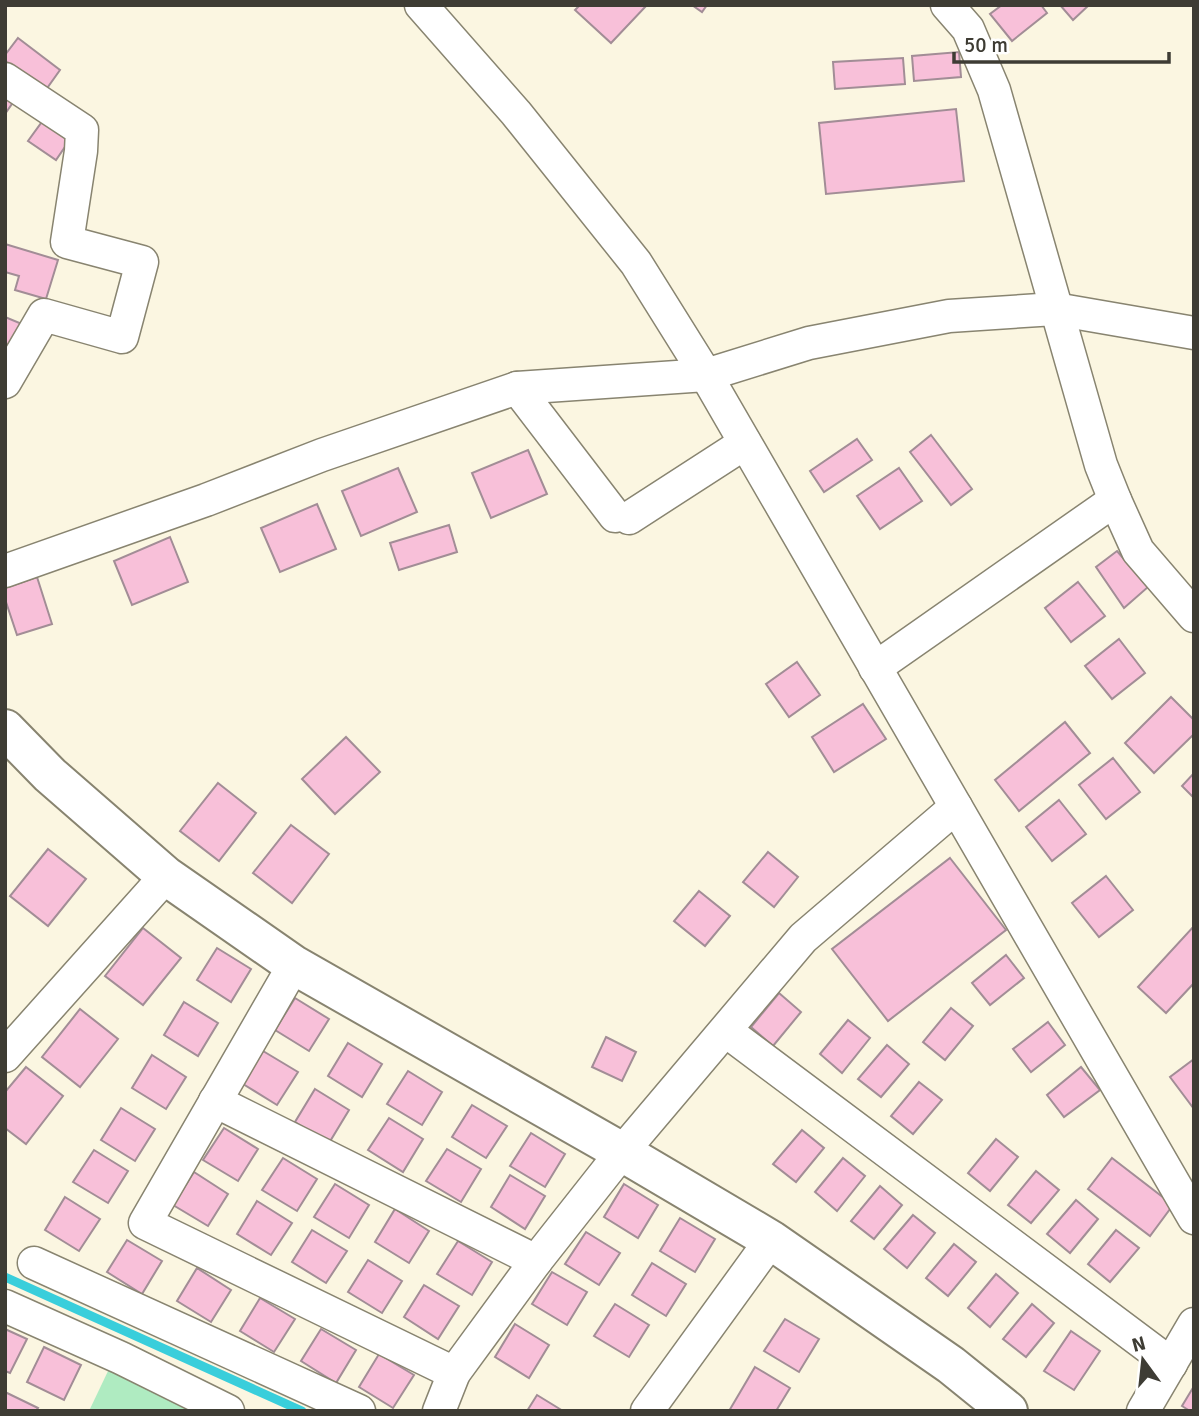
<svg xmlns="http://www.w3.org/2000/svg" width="1199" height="1416" viewBox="0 0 1199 1416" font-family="Signika,sans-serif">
<rect width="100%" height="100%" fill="#fbf6e1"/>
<path fill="#afebc1" d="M 109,1369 L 199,1411 L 89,1411 Z"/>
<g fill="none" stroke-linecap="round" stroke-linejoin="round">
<path stroke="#39cedb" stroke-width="9" d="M 5,1277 L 302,1411"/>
</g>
<g fill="#f8c0d9" stroke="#a28d96" stroke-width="2">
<path d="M 580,5 L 647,5 L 611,43 L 575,10 Z"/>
<path d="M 692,5 L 707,5 L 702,12 Z"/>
<path d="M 1002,5 L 1041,5 L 1047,13 L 1012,41 L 990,14 Z"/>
<path d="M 1060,5 L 1089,5 L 1073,20 Z"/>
<path d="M 18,38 L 60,70 L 45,91 L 5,61 L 5,55 Z"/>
<path d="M 959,52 L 961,77 L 914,81 L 912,56 Z"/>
<path d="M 903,58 L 905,84 L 835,89 L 833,62 Z"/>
<path d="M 5,91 L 16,98 L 5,114 Z"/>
<path d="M 956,109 L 964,181 L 826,194 L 819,123 Z"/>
<path d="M 44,119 L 71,138 L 56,160 L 28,141 Z"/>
<path d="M 5,244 L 58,260 L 46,299 L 15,290 L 19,276 L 5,272 Z"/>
<path d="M 5,317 L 22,324 L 5,363 Z"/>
<path d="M 931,435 L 972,489 L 951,505 L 910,452 Z"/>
<path d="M 857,439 L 872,460 L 824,492 L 810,471 Z"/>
<path d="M 528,450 L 547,494 L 491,518 L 472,473 Z"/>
<path d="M 398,468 L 417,512 L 361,536 L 342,491 Z"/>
<path d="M 899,468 L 922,501 L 880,529 L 857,496 Z"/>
<path d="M 317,504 L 336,549 L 280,572 L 261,528 Z"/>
<path d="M 449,525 L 457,552 L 399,570 L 390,543 Z"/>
<path d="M 170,537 L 188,582 L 132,605 L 114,561 Z"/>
<path d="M 1117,551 L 1148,587 L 1124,608 L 1096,567 Z"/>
<path d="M 37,577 L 52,624 L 17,635 L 5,599 L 5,588 Z"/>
<path d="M 1078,582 L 1105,616 L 1071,642 L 1045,608 Z"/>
<path d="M 1119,639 L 1145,673 L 1112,699 L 1085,666 Z"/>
<path d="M 797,662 L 820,695 L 789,717 L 766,684 Z"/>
<path d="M 1171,697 L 1194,720 L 1194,734 L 1154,773 L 1125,743 Z"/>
<path d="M 863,704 L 886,739 L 834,772 L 812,737 Z"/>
<path d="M 1065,722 L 1090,753 L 1019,811 L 995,780 Z"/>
<path d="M 346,737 L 380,772 L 335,814 L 302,779 Z"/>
<path d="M 1113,758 L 1140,792 L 1106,819 L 1079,785 Z"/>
<path d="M 1194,773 L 1194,798 L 1182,786 Z"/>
<path d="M 218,783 L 256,813 L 219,861 L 180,831 Z"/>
<path d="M 1059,800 L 1086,834 L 1052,861 L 1026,827 Z"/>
<path d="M 291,825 L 329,854 L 292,903 L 253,873 Z"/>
<path d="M 48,849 L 86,879 L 48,926 L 10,896 Z"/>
<path d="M 768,852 L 798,877 L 774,907 L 743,882 Z"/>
<path d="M 950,858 L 1006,930 L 888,1021 L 832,949 Z"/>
<path d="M 1106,876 L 1133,910 L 1099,937 L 1072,903 Z"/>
<path d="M 699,891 L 730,916 L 705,946 L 674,921 Z"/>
<path d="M 1194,926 L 1194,983 L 1166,1013 L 1138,987 Z"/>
<path d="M 143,928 L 181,958 L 143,1005 L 105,976 Z"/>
<path d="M 217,948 L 251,969 L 231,1002 L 197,980 Z"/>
<path d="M 1006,955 L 1024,978 L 990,1005 L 972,983 Z"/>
<path d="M 779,993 L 801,1012 L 773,1046 L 751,1027 Z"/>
<path d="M 295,998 L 329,1019 L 309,1051 L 275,1030 Z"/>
<path d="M 184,1002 L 218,1023 L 198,1056 L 164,1035 Z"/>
<path d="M 951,1008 L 973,1026 L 945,1060 L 923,1042 Z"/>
<path d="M 80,1009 L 118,1039 L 80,1087 L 42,1057 Z"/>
<path d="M 848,1020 L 870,1038 L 842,1073 L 820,1054 Z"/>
<path d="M 1048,1022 L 1065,1045 L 1031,1072 L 1013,1049 Z"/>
<path d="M 606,1037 L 636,1052 L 622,1081 L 592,1067 Z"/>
<path d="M 348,1043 L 382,1064 L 362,1097 L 328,1076 Z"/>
<path d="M 887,1045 L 909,1064 L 881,1097 L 858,1079 Z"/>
<path d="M 263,1051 L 298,1072 L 277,1105 L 243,1084 Z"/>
<path d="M 152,1055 L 186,1077 L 166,1109 L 132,1088 Z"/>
<path d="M 1194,1059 L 1194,1109 L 1170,1077 Z"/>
<path d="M 26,1067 L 63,1096 L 26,1144 L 5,1128 L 5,1092 Z"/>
<path d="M 1081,1067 L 1100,1090 L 1064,1117 L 1047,1095 Z"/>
<path d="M 408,1071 L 442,1092 L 422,1125 L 387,1104 Z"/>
<path d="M 919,1082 L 942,1100 L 913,1134 L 891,1116 Z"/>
<path d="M 315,1089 L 349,1110 L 329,1143 L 295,1122 Z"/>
<path d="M 472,1105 L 507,1126 L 486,1158 L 452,1137 Z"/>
<path d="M 121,1108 L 155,1129 L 135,1161 L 101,1140 Z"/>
<path d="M 389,1118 L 423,1139 L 403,1172 L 368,1150 Z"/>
<path d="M 224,1128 L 258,1149 L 238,1181 L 203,1160 Z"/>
<path d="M 802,1130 L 824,1148 L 796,1182 L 773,1164 Z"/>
<path d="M 531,1133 L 565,1154 L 545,1187 L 510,1166 Z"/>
<path d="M 996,1139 L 1018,1157 L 990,1191 L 968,1173 Z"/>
<path d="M 447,1149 L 481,1169 L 461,1202 L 426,1181 Z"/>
<path d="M 94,1150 L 128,1171 L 108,1203 L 73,1182 Z"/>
<path d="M 283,1158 L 317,1179 L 297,1211 L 262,1190 Z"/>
<path d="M 843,1158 L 865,1176 L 837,1211 L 815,1192 Z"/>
<path d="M 1112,1158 L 1173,1205 L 1150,1236 L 1088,1189 Z"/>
<path d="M 1036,1171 L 1059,1190 L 1031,1223 L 1008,1205 Z"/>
<path d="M 194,1172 L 228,1194 L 208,1226 L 173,1205 Z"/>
<path d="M 510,1175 L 545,1196 L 525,1229 L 491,1207 Z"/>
<path d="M 335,1184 L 369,1205 L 349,1238 L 314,1217 Z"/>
<path d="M 624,1184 L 658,1205 L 638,1238 L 604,1217 Z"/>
<path d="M 880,1186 L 902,1205 L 874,1239 L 851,1221 Z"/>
<path d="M 65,1197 L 100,1219 L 79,1251 L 45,1230 Z"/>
<path d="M 1076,1200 L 1098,1219 L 1070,1253 L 1047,1234 Z"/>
<path d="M 257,1201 L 292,1223 L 271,1255 L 237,1234 Z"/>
<path d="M 395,1209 L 429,1231 L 409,1263 L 375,1242 Z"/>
<path d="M 913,1215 L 935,1233 L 907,1268 L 884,1249 Z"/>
<path d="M 680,1218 L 715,1239 L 695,1272 L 660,1251 Z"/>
<path d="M 312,1230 L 347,1251 L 326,1283 L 292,1262 Z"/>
<path d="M 1116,1230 L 1139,1248 L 1110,1282 L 1088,1264 Z"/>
<path d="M 586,1232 L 620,1253 L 599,1285 L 565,1264 Z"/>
<path d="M 127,1240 L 162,1261 L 142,1294 L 107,1272 Z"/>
<path d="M 458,1241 L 492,1262 L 472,1295 L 437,1274 Z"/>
<path d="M 954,1244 L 976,1262 L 948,1296 L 926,1278 Z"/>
<path d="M 368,1260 L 402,1281 L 382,1313 L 348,1292 Z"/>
<path d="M 652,1263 L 686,1284 L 666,1316 L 632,1295 Z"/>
<path d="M 197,1268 L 231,1290 L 211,1322 L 177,1301 Z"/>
<path d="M 552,1272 L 587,1292 L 567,1325 L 532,1304 Z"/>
<path d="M 996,1274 L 1018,1293 L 990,1327 L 968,1308 Z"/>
<path d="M 424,1285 L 459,1306 L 438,1339 L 404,1317 Z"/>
<path d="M 260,1298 L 295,1319 L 274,1352 L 240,1331 Z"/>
<path d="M 615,1304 L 649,1325 L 629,1357 L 594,1336 Z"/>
<path d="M 1032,1304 L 1054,1323 L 1026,1357 L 1003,1339 Z"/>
<path d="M 785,1319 L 819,1339 L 799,1372 L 764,1351 Z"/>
<path d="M 515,1324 L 549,1345 L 529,1378 L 495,1357 Z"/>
<path d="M 5,1329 L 27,1339 L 10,1373 L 5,1371 Z"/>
<path d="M 321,1329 L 356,1350 L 336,1383 L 301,1361 Z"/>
<path d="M 1071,1331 L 1100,1351 L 1074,1390 L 1044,1371 Z"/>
<path d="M 44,1347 L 81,1365 L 64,1400 L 27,1382 Z"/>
<path d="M 379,1354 L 414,1375 L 393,1408 L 359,1387 Z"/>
<path d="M 755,1367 L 790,1388 L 776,1411 L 729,1411 Z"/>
<path d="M 1194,1386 L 1194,1411 L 1190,1411 L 1182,1406 Z"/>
<path d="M 5,1392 L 38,1408 L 36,1411 L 5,1411 Z"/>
<path d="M 537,1395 L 563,1411 L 527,1411 Z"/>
</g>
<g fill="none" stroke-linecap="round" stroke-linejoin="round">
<g stroke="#888470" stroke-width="35">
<g id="minor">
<path d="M 421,5 L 516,113 L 636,263 L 706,375 L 1194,1218"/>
<path d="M 947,5 L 968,29 L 994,90 L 1101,465 L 1115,500 L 1138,551 L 1194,616"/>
<path d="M 5,79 L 82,130 L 81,151 L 67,242 L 142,262 L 122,337 L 44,315 L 5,382"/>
<path d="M 517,388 L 615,516"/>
<path d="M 629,518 L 745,443"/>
<path d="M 5,571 L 206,500 L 322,455 L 517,388 L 706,375 L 809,343 L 949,316 L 1055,309 L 1194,333"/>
<path d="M 875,668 L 1115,500"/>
<path d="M 294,965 L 145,1223 L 454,1373"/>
<path d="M 726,1031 L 1171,1364"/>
<path d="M 5,1056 L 166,876"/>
<path d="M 215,1101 L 536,1261"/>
<path d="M 34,1263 L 359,1411"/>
<path d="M 5,1306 L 121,1358 L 228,1411"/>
<path d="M 439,1411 L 454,1373 L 536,1261 L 622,1152 L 803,938 L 956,807"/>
<path d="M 647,1411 L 771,1240"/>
<path d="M 1143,1411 L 1194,1324"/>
</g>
</g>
<g stroke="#888470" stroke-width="42">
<path id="tertiary" d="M 5,729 L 50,775 L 166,876 L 294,965 L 622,1152 L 771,1240 L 951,1365 L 1008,1411"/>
</g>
<use href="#minor" stroke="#fff" stroke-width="32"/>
<use href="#tertiary" stroke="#fff" stroke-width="38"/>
</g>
<rect width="1199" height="1416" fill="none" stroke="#3e3c34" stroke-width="14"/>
<g transform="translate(1143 1360) rotate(345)" stroke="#ffffff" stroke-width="5" paint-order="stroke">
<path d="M0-5L12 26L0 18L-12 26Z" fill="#3e3c34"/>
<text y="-10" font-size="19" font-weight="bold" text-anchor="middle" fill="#3e3c34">N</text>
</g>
<path d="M954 52v10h215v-10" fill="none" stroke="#3e3c34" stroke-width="3.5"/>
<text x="964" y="52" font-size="21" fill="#3e3c34" stroke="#ffffff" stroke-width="5" paint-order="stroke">50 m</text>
</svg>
